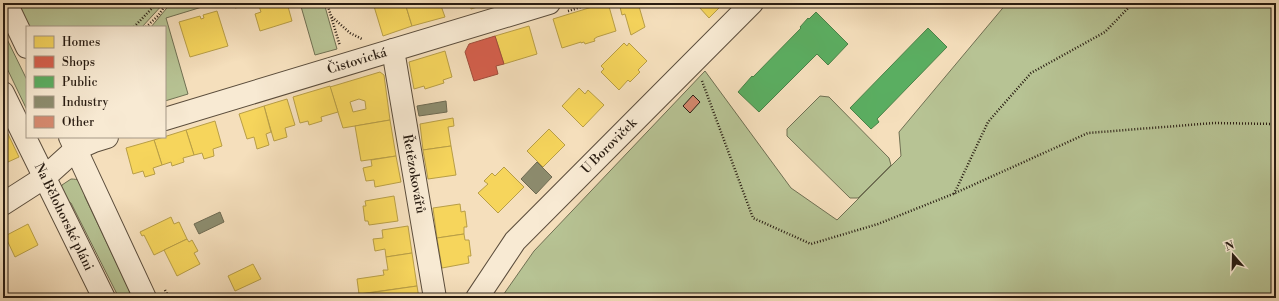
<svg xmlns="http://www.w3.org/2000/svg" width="1279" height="301" viewBox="0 0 1279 301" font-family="'Libre Bodoni',serif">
<rect width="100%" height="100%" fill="#f5dfbc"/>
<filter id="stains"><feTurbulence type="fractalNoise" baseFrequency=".005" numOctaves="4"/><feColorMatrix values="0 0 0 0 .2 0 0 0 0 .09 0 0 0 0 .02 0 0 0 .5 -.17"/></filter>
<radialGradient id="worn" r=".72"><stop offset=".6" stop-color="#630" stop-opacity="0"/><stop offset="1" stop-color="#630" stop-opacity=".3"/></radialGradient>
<g fill="#b7c394" stroke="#707053">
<path d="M 13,3 L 164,3 L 142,27 L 27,27 Z"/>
<path d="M 171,3 L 215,3 L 166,18 L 188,94 L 165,101 L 165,27 L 151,27 Z"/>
<path d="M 300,3 L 324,3 L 337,49 L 315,55 Z"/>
<path d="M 1007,3 L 1276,3 L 1276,298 L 501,298 L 534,251 L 705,71 L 791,188 L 837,220 L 901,156 L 899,132 Z"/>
<path d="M 3,31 L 27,80 L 27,110 L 3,60 Z"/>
<path d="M 820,96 L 829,97 L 889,158 L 891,165 L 858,198 L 850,198 L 787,136 L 787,129 Z"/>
<path d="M 71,179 C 84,179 86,186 85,197 L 133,298 L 119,298 L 71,203 L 64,200 L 60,191 L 62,185 Z"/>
</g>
<g fill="#f6d55c" stroke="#b89e46" fill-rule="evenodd">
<path d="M 234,3 L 251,3 L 251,4 L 235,8 Z"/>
<path d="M 268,3 L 287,3 L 292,21 L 260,31 L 255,14 L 261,12 L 259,6 Z"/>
<path d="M 373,3 L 405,3 L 412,26 L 383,36 Z"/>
<path d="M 405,3 L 440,3 L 445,17 L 412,26 Z"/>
<path d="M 470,3 L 490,3 L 471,9 Z"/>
<path d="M 605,3 L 608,3 L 616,31 L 597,37 L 594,39 L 595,41 L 585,44 L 584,42 L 581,43 L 581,42 L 562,48 L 553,19 Z"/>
<path d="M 619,3 L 638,3 L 645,27 L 631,35 L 625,14 L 622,15 Z"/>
<path d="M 698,3 L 724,3 L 709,18 L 699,7 L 700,6 Z"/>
<path d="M 217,11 L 228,46 L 190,57 L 179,22 L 200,16 L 201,19 L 204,18 L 203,15 Z"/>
<path d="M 529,26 L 537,54 L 504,64 L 495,36 Z"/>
<path d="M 624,43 L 627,46 L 629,43 L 647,61 L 638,70 L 640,72 L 630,82 L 628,80 L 619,90 L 601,72 L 604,69 L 601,66 Z"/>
<path d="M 445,51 L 452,77 L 443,80 L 444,83 L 425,89 L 424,86 L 414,89 L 409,62 Z"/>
<path d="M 380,72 L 384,75 L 390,120 L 343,128 L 330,87 ZM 359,99 L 365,101 L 366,109 L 353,112 L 350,102 Z"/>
<path d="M 330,86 L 338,112 L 321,117 L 322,121 L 309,125 L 308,121 L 300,123 L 293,97 Z"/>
<path d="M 579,88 L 585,94 L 588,90 L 604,105 L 583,127 L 562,106 Z"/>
<path d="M 287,99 L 295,125 L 285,128 L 287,137 L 274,141 L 264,106 Z"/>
<path d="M 264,106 L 271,132 L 266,134 L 269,145 L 257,149 L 254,137 L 247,139 L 239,114 Z"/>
<path d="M 453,118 L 454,126 L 448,127 L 451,146 L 423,150 L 420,124 Z"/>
<path d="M 390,120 L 396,156 L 361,161 L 355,126 Z"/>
<path d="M 215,121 L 222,146 L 213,149 L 214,156 L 204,159 L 202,153 L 194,155 L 186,130 Z"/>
<path d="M 549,129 L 565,145 L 543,167 L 527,151 Z"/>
<path d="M 186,130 L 194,155 L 183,158 L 184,162 L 172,166 L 171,162 L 162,165 L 154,140 Z"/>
<path d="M 8,134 L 19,157 L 8,162 L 3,152 L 3,136 Z"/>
<path d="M 154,140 L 162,165 L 153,168 L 155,174 L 145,177 L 143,171 L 133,174 L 126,148 Z"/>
<path d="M 451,146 L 456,175 L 428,179 L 423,150 Z"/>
<path d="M 396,156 L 401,182 L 375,187 L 374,180 L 366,181 L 363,168 L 372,166 L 371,160 Z"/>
<path d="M 504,167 L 524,187 L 498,213 L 478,193 L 488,184 L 484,181 L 492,173 L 495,176 Z"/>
<path d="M 394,196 L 398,221 L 369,225 L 368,221 L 365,221 L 363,206 L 366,206 L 365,201 Z"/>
<path d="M 460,204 L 461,212 L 465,211 L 467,227 L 464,227 L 464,234 L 437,238 L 433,208 Z"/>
<path d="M 171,217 L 174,224 L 179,222 L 187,239 L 154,255 L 144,235 L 142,236 L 140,232 Z"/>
<path d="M 28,224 L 38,245 L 15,257 L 5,236 Z"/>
<path d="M 408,226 L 412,253 L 386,257 L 385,249 L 375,251 L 373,239 L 383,238 L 382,230 Z"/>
<path d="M 464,234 L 465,240 L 469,240 L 471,256 L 468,256 L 469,263 L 442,268 L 437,238 Z"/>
<path d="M 187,239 L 189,242 L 192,240 L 198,251 L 194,253 L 200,264 L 177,276 L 164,250 Z"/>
<path d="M 412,253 L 417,286 L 359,294 L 357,279 L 384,275 L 383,270 L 388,270 L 386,257 Z"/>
<path d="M 253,264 L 261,279 L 235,291 L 228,276 Z"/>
<path d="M 417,286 L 419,298 L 355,298 L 355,295 Z"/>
</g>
<path fill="#d6604d" stroke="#a24c3b" d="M 495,36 L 504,64 L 496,66 L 498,74 L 474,81 L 465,52 L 469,44 Z"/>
<g fill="#5aae61" stroke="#4b8249">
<path d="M 816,12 L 848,44 L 828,65 L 817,54 L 759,112 L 738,92 L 752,76 L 753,77 L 801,28 L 800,27 L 808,18 L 809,19 Z"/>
<path d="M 928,28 L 947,47 L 877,119 L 879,122 L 871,129 L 850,108 Z"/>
</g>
<g fill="#8c8c6e" stroke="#6e6a52">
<path d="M 446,101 L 447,112 L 419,116 L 417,106 Z"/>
<path d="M 537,162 L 552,177 L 536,194 L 521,179 Z"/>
<path d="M 220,212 L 224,222 L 199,234 L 194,224 Z"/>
</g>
<path fill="#d5896e" stroke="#281c12" d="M 693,95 L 700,102 L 690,113 L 683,106 Z"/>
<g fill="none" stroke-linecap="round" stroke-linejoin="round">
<g stroke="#5b4d3c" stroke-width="24">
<g id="minor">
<path d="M 6,3 L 27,47"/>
<path d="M 393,50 L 435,298"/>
<path d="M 3,93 L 104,298"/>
<path d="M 165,119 L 549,3"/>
<path d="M 70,137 L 145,298"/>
<path d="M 3,204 L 45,177 L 76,149 L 94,141 L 107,137"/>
<path d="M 477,298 L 515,241 L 752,3"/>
</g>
</g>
<g stroke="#281c12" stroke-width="2.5" stroke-dasharray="1 2" stroke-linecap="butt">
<path d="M 327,3 L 340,46"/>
<path d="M 568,11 L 594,3"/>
<path d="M 332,17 L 350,33 L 362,39"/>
<path d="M 134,27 L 157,3"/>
<path d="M 146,27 L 158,16 L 167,3"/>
<path d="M 702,81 L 753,218 L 811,244 L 878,224 L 953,194 L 1088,133 L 1214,123 L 1276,124"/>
<path d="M 954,194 L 988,122 L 1031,73 L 1105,32 L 1133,3"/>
<path d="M 165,290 L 169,298"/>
</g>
<use href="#minor" stroke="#f8ead3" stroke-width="22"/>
</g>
<g text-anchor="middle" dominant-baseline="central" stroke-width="4" stroke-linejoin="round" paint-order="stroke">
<g font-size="13" fill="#281c12" stroke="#f8ead3">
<text transform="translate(357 61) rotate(-17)">Čistovická</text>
<text transform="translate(609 146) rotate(-45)">U Boroviček</text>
<text transform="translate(414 174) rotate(80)">Řetězokovářů</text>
<text transform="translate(64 217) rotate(64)">Na Bělohorské pláni</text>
</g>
</g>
<rect width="1279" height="301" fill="none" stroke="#f5dfbc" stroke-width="16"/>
<rect x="4" y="4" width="1271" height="293" fill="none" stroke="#281c12" stroke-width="2"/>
<rect x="8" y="8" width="1263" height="285" fill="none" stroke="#281c12"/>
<rect x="26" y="26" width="140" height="112" fill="#f8ead3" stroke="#a59886"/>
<rect x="34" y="36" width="20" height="12" fill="#f6d55c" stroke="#a59886"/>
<text x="62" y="46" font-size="12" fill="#281c12">Homes</text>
<rect x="34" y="56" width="20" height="12" fill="#d6604d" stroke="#a59886"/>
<text x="62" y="66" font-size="12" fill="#281c12">Shops</text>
<rect x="34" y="76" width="20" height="12" fill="#5aae61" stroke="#a59886"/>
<text x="62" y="86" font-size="12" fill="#281c12">Public</text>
<rect x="34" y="96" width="20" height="12" fill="#8c8c6e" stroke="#a59886"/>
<text x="62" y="106" font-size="12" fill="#281c12">Industry</text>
<rect x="34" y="116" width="20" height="12" fill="#d5896e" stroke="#a59886"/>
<text x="62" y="126" font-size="12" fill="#281c12">Other</text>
<g transform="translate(1233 255) rotate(340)" stroke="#f8ead3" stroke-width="3" paint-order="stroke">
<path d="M0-3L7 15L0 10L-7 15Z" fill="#281c12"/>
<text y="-6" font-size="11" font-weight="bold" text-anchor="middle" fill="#281c12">N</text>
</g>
<rect width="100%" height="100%" filter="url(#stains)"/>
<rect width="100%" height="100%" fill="url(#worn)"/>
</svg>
